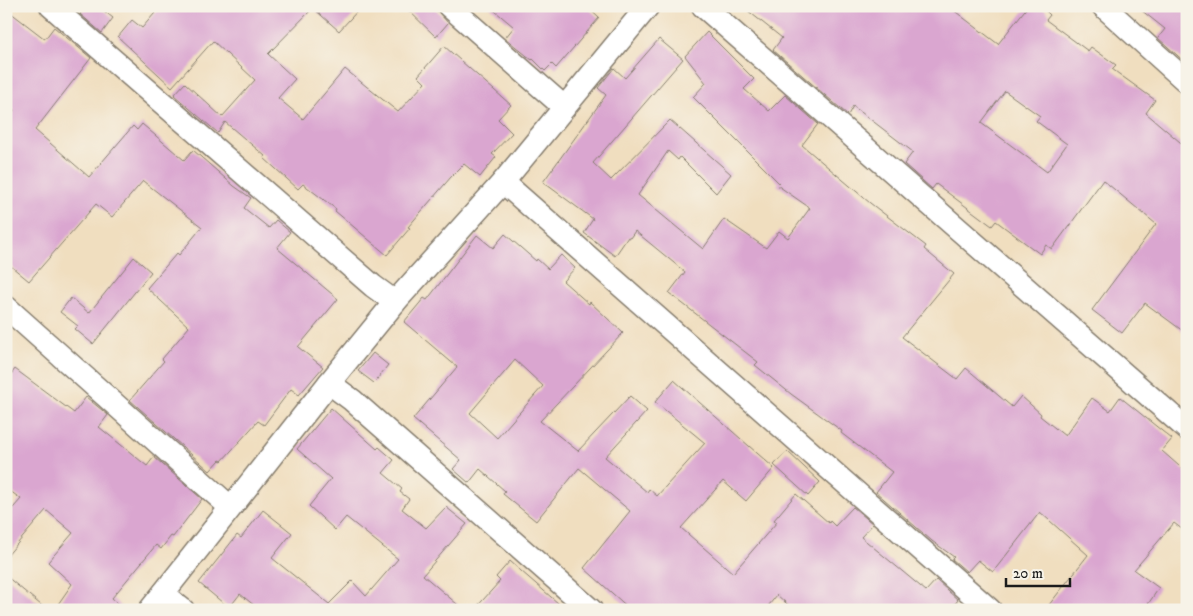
<svg xmlns="http://www.w3.org/2000/svg" width="1193" height="616" viewBox="0 0 1193 616" font-family="'IM FELL DW Pica',serif">
<rect width="100%" height="100%" fill="#f7f3e8"/>
<filter id="ink" filterUnits="userSpaceOnUse"><feTurbulence type="fractalNoise" baseFrequency=".02" numOctaves="2"/><feDisplacementMap in="SourceGraphic" scale="10" xChannelSelector="R" yChannelSelector="G"/><feConvolveMatrix kernelMatrix="1 2 1 2 8 2 1 2 1" color-interpolation-filters="sRGB"/></filter>
<filter id="wash" filterUnits="userSpaceOnUse"><feTurbulence type="fractalNoise" baseFrequency=".0096" numOctaves="4" result="noise"/><feDisplacementMap in="SourceGraphic" scale="20" xChannelSelector="R" yChannelSelector="G"/><feGaussianBlur stdDeviation="1.12" result="paint"/><feColorMatrix in="noise" values="0 0 0 0 0 0 0 0 0 0 0 0 0 0 0 0 0 1.4 0 .05"/><feComposite in="paint" operator="in"/></filter>
<g filter="url(#wash)">
<rect width="100%" height="100%" fill="#f0debf"/>
<g id="blocks">
<g fill="#daa6d0" fill-rule="evenodd">
<path d="M 86,6 L 98,6 L 113,18 L 102,33 L 80,14 Z"/>
<path d="M 161,6 L 362,6 L 339,31 L 313,8 L 268,54 L 295,79 L 278,98 L 303,119 L 345,69 L 398,112 L 425,83 L 418,76 L 444,46 L 511,105 L 498,119 L 512,133 L 492,154 L 496,157 L 480,177 L 464,164 L 451,177 L 408,227 L 410,228 L 387,255 L 335,211 L 336,209 L 303,184 L 298,189 L 264,158 L 265,156 L 225,122 L 218,133 L 174,95 L 185,83 L 222,117 L 255,80 L 213,41 L 172,87 L 118,37 L 132,20 L 142,28 Z"/>
<path d="M 404,6 L 433,6 L 448,23 L 436,37 Z"/>
<path d="M 489,6 L 586,6 L 599,18 L 556,68 L 552,64 L 545,71 L 533,59 L 532,60 L 505,38 L 514,27 Z"/>
<path d="M 742,6 L 948,6 L 998,44 L 1028,6 L 1041,6 L 1050,15 L 1046,20 L 1088,51 L 1091,47 L 1116,65 L 1112,69 L 1155,100 L 1146,113 L 1187,148 L 1187,334 L 1145,303 L 1122,333 L 1092,310 L 1156,224 L 1103,180 L 1052,249 L 1046,245 L 1040,254 L 996,221 L 992,226 L 936,184 L 932,189 L 904,164 L 913,152 L 853,106 L 848,115 L 773,50 L 782,38 ZM 1005,91 L 1040,116 L 1036,121 L 1067,144 L 1047,172 L 981,123 Z"/>
<path d="M 1136,6 L 1187,6 L 1187,64 L 1158,38 L 1165,29 Z"/>
<path d="M 6,9 L 45,39 L 54,27 L 91,58 L 35,130 L 89,177 L 133,126 L 137,130 L 142,124 L 184,160 L 193,150 L 234,186 L 251,198 L 244,208 L 269,228 L 276,220 L 290,232 L 277,248 L 338,299 L 298,347 L 323,367 L 299,395 L 291,389 L 264,425 L 258,421 L 222,461 L 220,460 L 210,471 L 130,400 L 164,361 L 162,359 L 189,327 L 147,288 L 177,253 L 179,255 L 202,227 L 143,181 L 112,217 L 96,204 L 29,281 L 6,262 L 6,120 L 14,110 L 6,104 Z"/>
<path d="M 707,32 L 754,79 L 744,89 L 769,111 L 785,95 L 818,124 L 802,145 L 870,203 L 926,246 L 924,249 L 954,274 L 902,337 L 957,379 L 966,368 L 1012,407 L 1021,396 L 1041,414 L 1040,416 L 1065,436 L 1092,398 L 1110,411 L 1120,397 L 1172,439 L 1162,451 L 1187,473 L 1187,533 L 1174,523 L 1134,570 L 1159,588 L 1144,610 L 1045,610 L 1088,555 L 1040,512 L 993,572 L 978,560 L 967,572 L 952,559 L 954,557 L 932,541 L 876,492 L 892,472 L 841,433 L 842,431 L 791,394 L 755,365 L 758,362 L 669,293 L 685,272 L 635,231 L 630,238 L 628,237 L 615,256 L 584,233 L 593,219 L 543,182 L 606,95 L 598,88 L 614,68 L 625,78 L 659,39 L 683,59 L 593,163 L 611,180 L 670,120 L 731,174 L 716,193 L 680,157 L 678,160 L 668,151 L 638,195 L 703,249 L 724,219 L 766,248 L 779,231 L 788,238 L 810,208 L 777,185 L 779,183 L 693,97 L 706,83 L 685,56 Z"/>
<path d="M 505,234 L 536,261 L 537,259 L 548,269 L 561,255 L 575,268 L 563,281 L 589,304 L 590,302 L 623,333 L 540,421 L 578,451 L 630,396 L 647,411 L 605,457 L 647,492 L 649,489 L 657,496 L 705,443 L 655,402 L 674,380 L 774,468 L 746,501 L 723,481 L 681,528 L 733,573 L 777,522 L 774,520 L 796,494 L 829,523 L 830,521 L 835,526 L 853,507 L 873,524 L 861,537 L 926,591 L 936,580 L 958,600 L 950,610 L 794,610 L 777,595 L 765,610 L 631,610 L 584,568 L 630,511 L 579,468 L 536,521 L 503,494 L 505,491 L 480,469 L 469,483 L 453,469 L 461,460 L 413,419 L 457,367 L 404,322 L 424,298 L 427,300 L 477,235 L 493,248 ZM 515,360 L 543,386 L 497,438 L 470,413 Z"/>
<path d="M 134,257 L 151,272 L 93,344 L 75,329 L 78,326 L 60,312 L 71,298 L 89,313 Z"/>
<path d="M 373,353 L 388,365 L 374,383 L 358,371 Z"/>
<path d="M 15,369 L 74,413 L 86,397 L 108,415 L 99,427 L 147,466 L 154,457 L 202,499 L 173,537 L 171,536 L 161,549 L 156,545 L 112,598 L 125,610 L 54,610 L 72,584 L 48,562 L 73,533 L 46,510 L 6,557 L 6,516 L 21,499 L 6,488 L 6,381 Z"/>
<path d="M 331,408 L 377,449 L 379,447 L 394,460 L 383,473 L 402,489 L 400,492 L 409,499 L 402,509 L 426,528 L 446,507 L 467,524 L 423,575 L 464,610 L 260,610 L 240,594 L 229,608 L 199,583 L 237,535 L 241,538 L 263,510 L 292,533 L 272,558 L 329,604 L 352,581 L 366,596 L 398,559 L 346,517 L 335,530 L 309,506 L 331,479 L 297,449 Z"/>
<path d="M 787,451 L 820,482 L 808,496 L 774,465 Z"/>
<path d="M 510,561 L 521,571 L 566,610 L 474,610 L 500,581 L 496,577 Z"/>
<path d="M 6,576 L 47,610 L 6,610 Z"/>
</g>
</g>
</g>
<g filter="url(#ink)">
<use href="#blocks" fill-opacity="0" stroke="#867d6e" stroke-width="1"/>
<g fill="none" stroke-linecap="round" stroke-linejoin="round">
<g stroke="#867d6e" stroke-width="25">
<g id="street">
<path d="M 51,6 L 373,286 L 395,302"/>
<path d="M 449,6 L 564,107"/>
<path d="M 703,6 L 1187,429"/>
<path d="M 1103,6 L 1187,82"/>
<path d="M 503,182 L 990,610"/>
<path d="M 6,307 L 230,507"/>
<path d="M 329,383 L 352,400 L 591,610"/>
<path d="M 163,594 L 183,610"/>
<path d="M 150,610 L 329,383 L 395,302 L 503,182 L 648,6"/>
</g>
</g>
<use href="#street" stroke="#fff" stroke-width="22"/>
</g>
</g>
<rect width="1193" height="616" fill="none" stroke="#f7f3e8" stroke-width="25"/>
<path d="M1006 578v8h64v-8" fill="none" stroke="#1c1c1c" stroke-width="2.5"/>
<text x="1013" y="578" font-size="15" fill="#1c1c1c" stroke="#f7f3e8" stroke-width="4" paint-order="stroke">20 m</text>
</svg>
